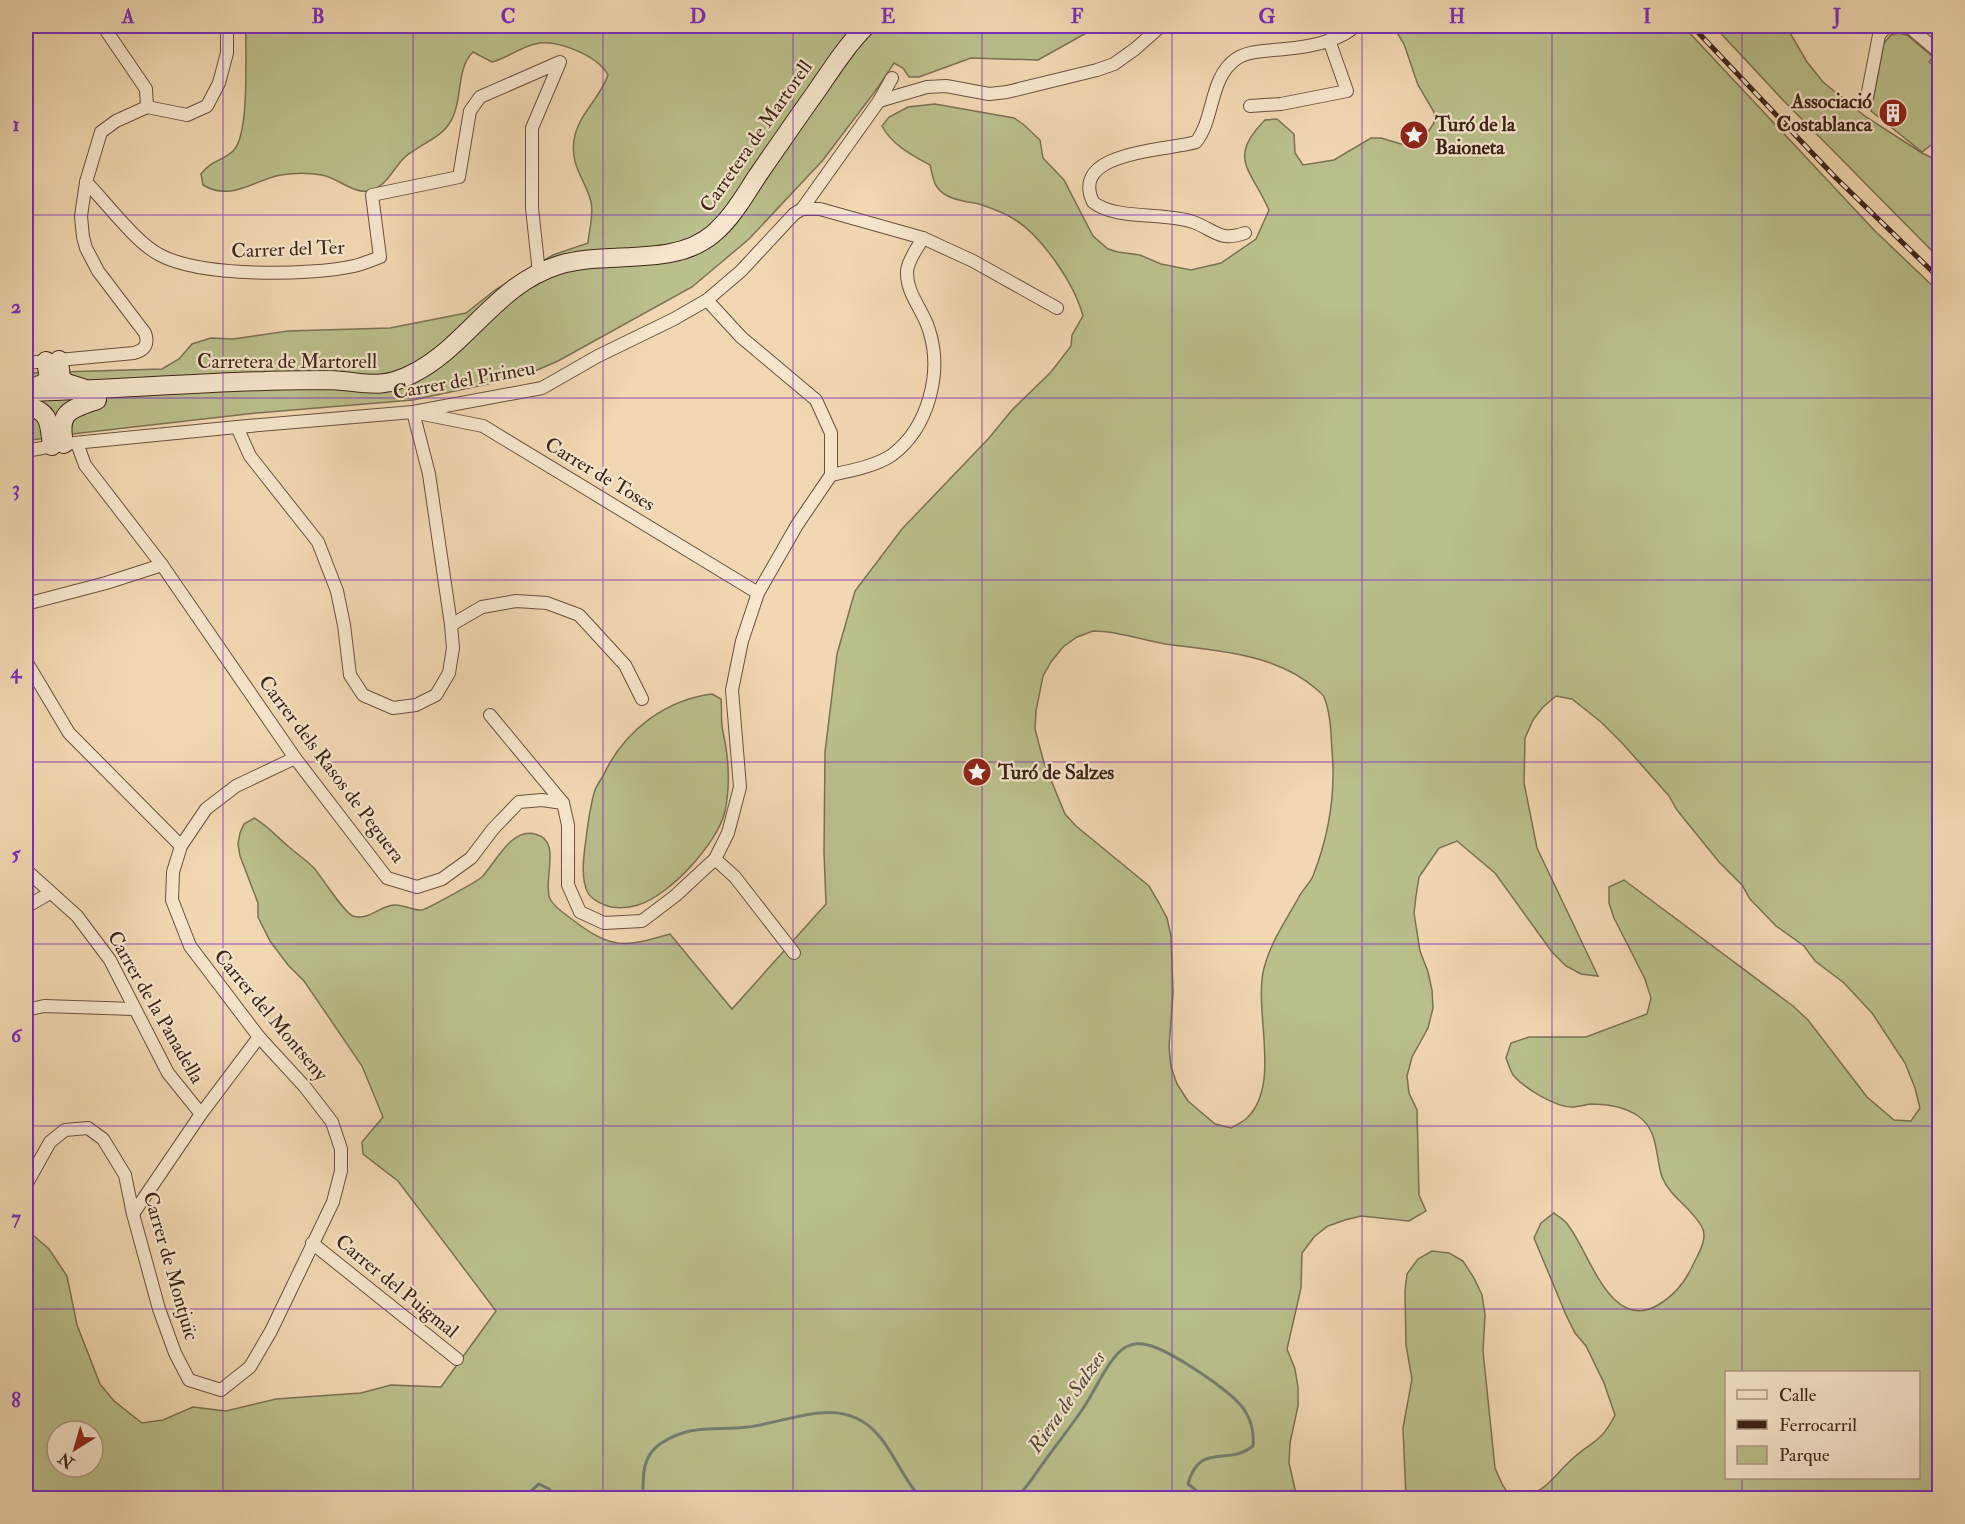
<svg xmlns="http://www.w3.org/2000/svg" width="1965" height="1524" viewBox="0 0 1965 1524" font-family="'IM FELL Double Pica',serif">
<rect width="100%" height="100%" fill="#f2d8b2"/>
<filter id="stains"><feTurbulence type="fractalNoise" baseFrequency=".00333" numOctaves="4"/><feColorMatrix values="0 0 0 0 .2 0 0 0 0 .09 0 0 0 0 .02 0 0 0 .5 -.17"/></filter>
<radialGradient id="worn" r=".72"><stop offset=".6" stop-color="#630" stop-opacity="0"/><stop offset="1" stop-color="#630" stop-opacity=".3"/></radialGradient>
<g fill="#babf8c" stroke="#7c7152" stroke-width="1.5" fill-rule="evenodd">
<path d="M 246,26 L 1099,26 L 1038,60 L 971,58 L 919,77 L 909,77 L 903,68 L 894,63 L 879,86 L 823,160 L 749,239 L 692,287 L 558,361 L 521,377 L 413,400 L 257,413 L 72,434 L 26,441 L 26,373 L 162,369 L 179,359 L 192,344 L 211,338 L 233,339 L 288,331 L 390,328 L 466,313 L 495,290 L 553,255 L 588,243 C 589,230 594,215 591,202 C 586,180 570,167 574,140 C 578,114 600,99 608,75 C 598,56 556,38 535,44 C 519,48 507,58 492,62 L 473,52 C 455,69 464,102 449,124 C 441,137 418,146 405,157 C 394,167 386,188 369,191 C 353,194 338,178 322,175 C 310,173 293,173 281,175 C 253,180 232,202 203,185 L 201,174 C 212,159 224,161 234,150 C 250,132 245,52 246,26 Z"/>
<path d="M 1393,26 L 1683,26 L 1875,231 L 1939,292 L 1939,1498 L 1521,1498 C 1543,1494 1554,1476 1569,1462 C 1589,1442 1601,1444 1615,1415 L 1604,1383 L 1586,1346 L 1575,1333 L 1566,1315 L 1534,1238 L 1541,1223 L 1554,1213 C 1559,1217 1565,1220 1568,1225 C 1589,1251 1610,1333 1658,1305 C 1672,1297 1684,1283 1691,1269 C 1696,1257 1709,1240 1702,1227 C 1692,1208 1670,1197 1662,1177 C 1655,1156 1659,1130 1638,1116 C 1624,1106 1607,1104 1590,1104 C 1584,1105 1578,1107 1572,1107 C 1555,1107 1524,1088 1513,1075 C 1510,1070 1508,1063 1506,1058 L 1511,1043 L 1529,1037 L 1586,1037 L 1647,1014 L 1651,998 L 1645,979 L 1614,918 L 1609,903 L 1609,887 L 1624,880 L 1793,1006 L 1808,1020 L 1867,1097 L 1894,1120 L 1911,1121 L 1920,1108 L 1915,1088 L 1905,1063 L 1872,1013 L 1844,983 L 1815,961 L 1804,946 L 1776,926 L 1750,899 L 1742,885 L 1719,862 L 1677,810 L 1669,796 L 1623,744 L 1601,722 L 1572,699 L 1556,696 L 1543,707 L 1533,720 L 1525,738 L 1524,783 L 1537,848 L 1598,976 L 1581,974 L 1566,966 L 1552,952 L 1495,873 L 1457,841 L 1439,848 L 1419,877 L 1416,896 L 1414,913 L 1420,951 L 1428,972 L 1432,990 L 1433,1008 L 1428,1028 L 1412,1057 L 1407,1076 L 1409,1093 L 1417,1110 L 1419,1195 L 1426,1211 L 1409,1221 L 1361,1216 L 1345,1220 L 1328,1226 L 1314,1237 L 1302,1253 L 1301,1288 L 1287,1349 L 1295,1369 L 1298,1387 L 1298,1406 L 1290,1443 L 1289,1463 L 1297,1498 L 26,1498 L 26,1238 L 34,1236 L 49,1249 L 67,1276 L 77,1325 L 100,1384 L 114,1401 L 142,1423 L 163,1420 L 193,1407 L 226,1411 L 276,1399 L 361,1393 L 391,1385 L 441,1387 L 496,1311 L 398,1181 L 363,1154 L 362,1142 L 383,1117 L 362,1066 L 304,981 L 288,965 L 270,941 L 258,917 L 258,903 L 240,856 L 238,844 L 240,833 L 244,824 L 254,818 C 268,826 277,837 289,847 C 297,854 306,860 313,867 C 323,878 343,912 353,916 C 370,921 381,904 396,905 C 405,905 413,911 422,910 C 429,908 476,882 482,877 C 496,862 511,828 535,834 C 563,840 542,880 550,899 C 555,908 565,914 573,920 C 612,950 625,947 670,934 L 732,1009 L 826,904 L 824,852 L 825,752 L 837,654 L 855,591 L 902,529 L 989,438 L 1012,410 L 1051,372 L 1071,346 L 1072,335 L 1083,316 C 1075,285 1042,236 1014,219 C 1003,212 991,208 979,204 C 965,201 946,200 937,187 C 933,182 932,172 930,165 C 912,155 892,145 882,126 L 889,117 L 908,107 L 935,104 L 1014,118 L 1023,124 L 1040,140 L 1043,158 L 1064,180 L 1093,236 L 1108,249 L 1118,252 L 1140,255 L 1161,264 L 1191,270 L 1221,263 L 1256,239 L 1269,210 C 1252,170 1226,159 1265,120 L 1277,119 L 1294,134 L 1295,153 L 1303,165 L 1334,160 L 1371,138 L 1381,138 L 1401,144 L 1411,144 L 1421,140 L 1428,132 L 1434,123 L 1434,112 L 1418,85 L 1404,44 ZM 1093,631 C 1122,631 1146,642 1173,645 C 1221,651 1277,655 1315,688 C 1318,691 1323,694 1324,697 C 1331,714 1331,734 1332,751 C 1336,795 1329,835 1313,876 C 1310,883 1304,888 1300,895 C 1287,919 1271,941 1264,968 C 1253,1011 1282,1084 1247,1118 C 1243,1122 1236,1125 1231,1128 L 1215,1124 L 1188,1101 L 1177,1084 L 1171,1067 L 1169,1047 L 1173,993 L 1171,936 L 1167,918 L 1159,903 L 1149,886 L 1076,826 L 1065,814 L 1044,763 L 1035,729 L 1036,711 L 1043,676 L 1051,662 L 1063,647 L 1077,637 ZM 1726,1372 L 1918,1372 L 1918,1478 L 1726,1478 ZM 57,1431 L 93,1431 L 93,1467 L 57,1467 Z"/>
<path d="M 1714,26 L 1786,26 L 1807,62 L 1823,82 L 1866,117 L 1922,153 L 1939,161 L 1939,258 L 1782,99 Z"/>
<path d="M 1898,33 L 1907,35 L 1933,57 L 1929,62 L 1939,70 L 1939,139 L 1922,152 L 1871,111 L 1884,43 L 1891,35 Z"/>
<path d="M 712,694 L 721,699 C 722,708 721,717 722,726 C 723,733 725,741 726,748 C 729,768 729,792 725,811 C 718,843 669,896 638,905 C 629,908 619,908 611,907 C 603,905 592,900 588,893 C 580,878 584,854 586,839 C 588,823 590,806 595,790 C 598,783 603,777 606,770 C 627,729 666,700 712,694 Z"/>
<path d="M 1432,1251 L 1449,1253 L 1463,1261 L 1474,1278 L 1482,1295 L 1485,1315 L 1483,1351 L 1495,1468 L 1502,1484 L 1511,1498 L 1406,1498 L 1403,1428 L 1412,1379 L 1406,1345 L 1405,1291 L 1407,1274 L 1418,1259 Z"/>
</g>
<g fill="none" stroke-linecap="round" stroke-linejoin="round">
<g stroke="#757e71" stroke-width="3">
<path d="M 523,1498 L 539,1484 L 549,1489 L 557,1498"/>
<path d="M 643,1498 C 643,1479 641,1457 660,1444 C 691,1423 715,1431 748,1427 C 782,1423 823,1403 856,1418 C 889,1433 897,1473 921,1498"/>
<path d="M 1016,1498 C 1027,1488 1035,1474 1044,1462 C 1057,1444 1072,1425 1084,1407 C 1095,1391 1110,1355 1126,1347 C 1134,1343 1139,1343 1148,1345 C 1169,1350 1234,1392 1245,1411 C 1252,1422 1254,1434 1253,1446 C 1227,1467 1200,1441 1188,1484 L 1206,1498"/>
</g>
<g stroke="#6a503e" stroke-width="14">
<g id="minor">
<path d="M 103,26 L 146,89 L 147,107"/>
<path d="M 1908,26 L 1940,53"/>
<path d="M 879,101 L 927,87 L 946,86 L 989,94 L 1007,92 L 1097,70 L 1114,64 L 1135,49 L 1161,26"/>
<path d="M 1866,102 L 1879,35 L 1887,26"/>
<path d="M 1250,106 L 1281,104 L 1347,91 L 1329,40"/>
<path d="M 86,182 C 107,203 135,242 160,255 C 201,277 309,276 354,266 C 363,264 372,260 380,257 L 372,195 L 459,177 L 470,111 L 480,97 L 560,62 L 532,128 L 532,208 L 539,273"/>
<path d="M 802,209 L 820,209 L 923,238 L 973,261 L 1057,308"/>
<path d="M 1245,233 C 1219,242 1215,230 1193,222 C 1165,212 1114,220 1093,202 C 1069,151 1166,151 1196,142 C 1215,118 1209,78 1236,59 C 1249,50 1269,51 1285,49 C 1307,47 1339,42 1355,26"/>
<path d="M 26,363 L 134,353 C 145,350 149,344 145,333 L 98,271 L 86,248 L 83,237 L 81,216 L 86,182 L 101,132 L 116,121 L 147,107 L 187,115 L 207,106 L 219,83 L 227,53 L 227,26"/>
<path d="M 237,427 L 250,456 L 318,542 L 337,591 L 344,625 L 350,675 L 363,695 L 393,708 L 416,705 L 436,695 L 449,673 L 453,648 L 451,625 L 429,474 L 413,412 L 483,426 L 758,593"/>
<path d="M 77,443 L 85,465 L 162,565 L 295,758 L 387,878 L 417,887 L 442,879 L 471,858 L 493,829 L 519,802 L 542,800 L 563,803 L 568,825 L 568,885 L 580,912 L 604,923 L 642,921 L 675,896 L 715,859 L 728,833 L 740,787 L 732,690 L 742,641 L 758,593 L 797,525 L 831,475 L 831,433 L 816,400 L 741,337 L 707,300"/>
<path d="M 26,451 L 64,444 L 237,427 L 413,412 L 542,388 L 598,356 L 674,319 L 707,300 L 741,271 L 794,214 L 802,209 L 879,101 L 892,78"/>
<path d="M 831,475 C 850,471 876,466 892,455 C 928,428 943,373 929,330 C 923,309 906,294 907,271 C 908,260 918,247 923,238"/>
<path d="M 26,604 L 106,583 L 162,565"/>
<path d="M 451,625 L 482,607 L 516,601 L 547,603 L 579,615 L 625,665 L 642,699"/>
<path d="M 26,661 L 69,733 L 181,846"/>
<path d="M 490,715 L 563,803"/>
<path d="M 715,859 L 735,877 L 794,953"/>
<path d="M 26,870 L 77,916 L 110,960 L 168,1073 L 201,1114"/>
<path d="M 26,907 L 50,893"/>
<path d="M 26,1010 L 44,1006 L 134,1009"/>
<path d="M 26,1185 L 50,1142 L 65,1130 L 88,1128 L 103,1139 L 125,1175 L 133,1214 L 159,1309 L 175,1353 L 189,1380 L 221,1390 L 250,1367 L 271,1331 L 333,1202 L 341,1171 L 341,1149 L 332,1122 L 305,1087 L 259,1037 L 190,946 L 172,900 L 173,872 L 181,846 L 206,809 L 236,786 L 295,758"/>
<path d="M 133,1214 L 201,1114 L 259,1037"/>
<path d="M 312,1243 L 457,1359"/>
</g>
</g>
<g stroke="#3d2317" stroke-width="20">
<g id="secondary">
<path d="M 59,360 L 61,379 L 67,383 L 83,388"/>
<path d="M 27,391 L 44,383 L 49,379 L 46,361"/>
<path d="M 26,392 C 105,390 185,383 265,381 C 286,380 308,380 329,380 C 362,381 379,391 412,374 C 467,347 496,284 559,265 C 607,250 673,268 713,234 C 732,218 745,195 758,175 C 778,146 798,117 818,89 C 833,67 848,44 866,26"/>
<path d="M 26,406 C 51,411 49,424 52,446"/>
<path d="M 64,444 C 58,411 69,410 97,400"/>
</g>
</g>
<use href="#minor" stroke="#f7e6cd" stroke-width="12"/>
<use href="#secondary" stroke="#f7e6cd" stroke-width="18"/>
<g stroke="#3d2317" stroke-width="5">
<path id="rail" d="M 1692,26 L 1835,177 L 1940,279"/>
</g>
<use href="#rail" stroke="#f7e6cd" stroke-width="3" stroke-dasharray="9" stroke-linecap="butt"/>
</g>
<path fill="none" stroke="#7b2cbf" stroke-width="1.5" stroke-opacity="0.55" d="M 223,26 L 223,1498M 413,26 L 413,1498M 603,26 L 603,1498M 793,26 L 793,1498M 982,26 L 982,1498M 1172,26 L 1172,1498M 1362,26 L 1362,1498M 1552,26 L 1552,1498M 1742,26 L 1742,1372M 26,215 L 1940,215M 26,398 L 1940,398M 26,580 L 1940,580M 26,762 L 1940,762M 26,944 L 1940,944M 26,1126 L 1940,1126M 26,1309 L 1940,1309M 1742,1478 L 1742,1498"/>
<defs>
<g id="building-disc" transform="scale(1.5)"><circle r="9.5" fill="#8f2418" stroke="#f7e6cd"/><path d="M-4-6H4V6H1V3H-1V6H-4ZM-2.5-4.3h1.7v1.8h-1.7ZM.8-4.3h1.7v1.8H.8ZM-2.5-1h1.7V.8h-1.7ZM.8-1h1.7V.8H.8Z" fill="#fff"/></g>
<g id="sight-disc" transform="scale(1.5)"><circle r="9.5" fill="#8f2418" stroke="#f7e6cd"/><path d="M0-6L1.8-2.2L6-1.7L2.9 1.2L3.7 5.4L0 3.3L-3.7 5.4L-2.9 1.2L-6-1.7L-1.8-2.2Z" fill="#fff"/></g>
</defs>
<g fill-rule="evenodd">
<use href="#building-disc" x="1893" y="113"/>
<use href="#sight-disc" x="1414" y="135"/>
<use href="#sight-disc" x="977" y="772"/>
</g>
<g text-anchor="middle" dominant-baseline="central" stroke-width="4.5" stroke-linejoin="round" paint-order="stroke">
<g font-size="20" font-weight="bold" fill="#3d2317" stroke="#f7e6cd" text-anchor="start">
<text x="1872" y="101" text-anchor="end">Associació<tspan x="1872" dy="23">Costablanca</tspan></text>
<text x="1435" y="124">Turó de la<tspan x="1435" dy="23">Baioneta</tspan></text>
<text x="998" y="772">Turó de Salzes</text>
</g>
<g font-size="20" fill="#3d2317" stroke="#f7e6cd">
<text transform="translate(756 136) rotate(-55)">Carretera de Martorell</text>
<text transform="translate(288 249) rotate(-2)">Carrer del Ter</text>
<text x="287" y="361">Carretera de Martorell</text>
<text transform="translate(464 380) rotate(-10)">Carrer del Pirineu</text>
<text transform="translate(600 474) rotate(31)">Carrer de Toses</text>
<text transform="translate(332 769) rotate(53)">Carrer dels Rasos de Peguera</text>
<text transform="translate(156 1007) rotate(60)">Carrer de la Panadella</text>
<text transform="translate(271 1015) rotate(50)">Carrer del Montseny</text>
<text transform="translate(171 1266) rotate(74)">Carrer de Montjuïc</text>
<text transform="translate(397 1286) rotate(39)">Carrer del Puigmal</text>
</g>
<g font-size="21" font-style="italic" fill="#54493c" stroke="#f7e6cd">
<text transform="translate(1067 1402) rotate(-55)">Riera de Salzes</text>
</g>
</g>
<rect width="1965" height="1524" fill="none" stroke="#f2d8b2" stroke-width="66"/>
<rect x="1725" y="1371" width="195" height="108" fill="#f7e6cd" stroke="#ad9884" stroke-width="1.5"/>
<rect x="1737" y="1390" width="30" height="9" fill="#f7e6cd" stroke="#ad9884" stroke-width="1.5"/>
<text x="1779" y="1401" font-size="18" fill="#3d2317">Calle</text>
<rect x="1737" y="1420" width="30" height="9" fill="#3d2317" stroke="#ad9884" stroke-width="1.5"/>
<text x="1779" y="1431" font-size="18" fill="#3d2317">Ferrocarril</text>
<rect x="1737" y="1446" width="30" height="18" fill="#babf8c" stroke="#ad9884" stroke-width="1.5"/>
<text x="1779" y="1461" font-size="18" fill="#3d2317">Parque</text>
<g transform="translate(75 1449) rotate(217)"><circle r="28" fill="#f7e6cd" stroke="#ad9884" stroke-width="1.5"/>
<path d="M0-4.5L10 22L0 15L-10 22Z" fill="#8f2418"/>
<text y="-9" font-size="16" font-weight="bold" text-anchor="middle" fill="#3d2317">N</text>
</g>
<rect x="33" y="33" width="1899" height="1458" fill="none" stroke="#7b2cbf" stroke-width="2"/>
<g font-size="20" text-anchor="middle" font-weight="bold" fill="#7b2cbf">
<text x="128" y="23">A</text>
<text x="318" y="23">B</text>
<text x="508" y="23">C</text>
<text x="698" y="23">D</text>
<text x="888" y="23">E</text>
<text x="1077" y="23">F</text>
<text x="1267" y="23">G</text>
<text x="1457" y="23">H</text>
<text x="1647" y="23">I</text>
<text x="1837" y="23">J</text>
<text x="16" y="131">1</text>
<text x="16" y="313">2</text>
<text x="16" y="495">3</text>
<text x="16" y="678">4</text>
<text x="16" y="860">5</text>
<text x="16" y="1042">6</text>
<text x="16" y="1224">7</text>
<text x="16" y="1407">8</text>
</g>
<rect width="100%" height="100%" filter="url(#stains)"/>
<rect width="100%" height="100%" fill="url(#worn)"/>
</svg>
